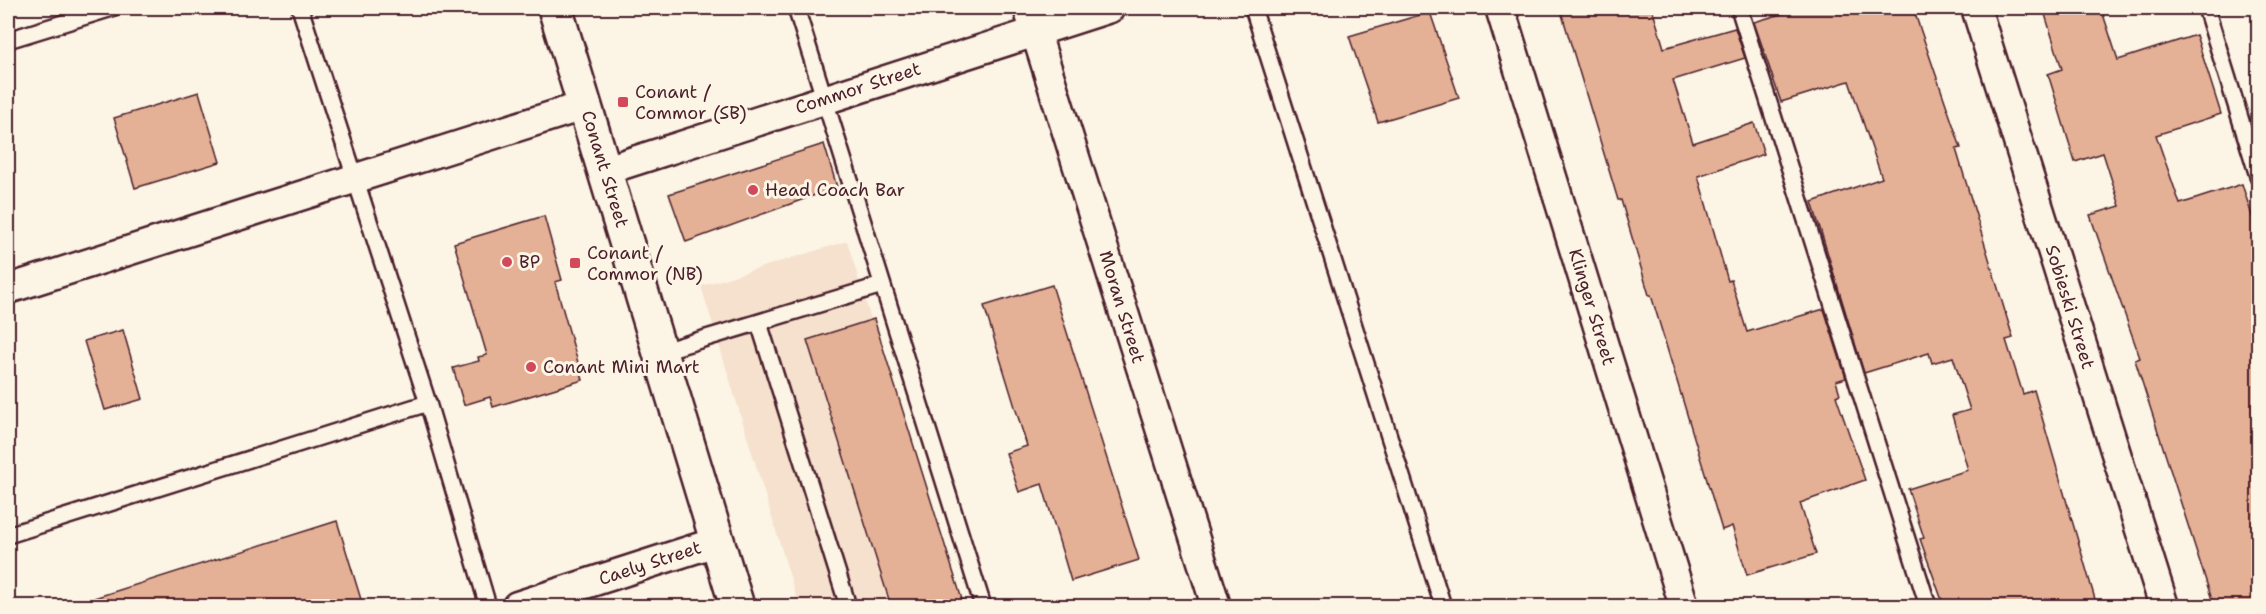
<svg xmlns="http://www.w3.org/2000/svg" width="2266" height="614" viewBox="0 0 2266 614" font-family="'Shantell Sans',sans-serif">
<rect width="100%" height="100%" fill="#fcf5e5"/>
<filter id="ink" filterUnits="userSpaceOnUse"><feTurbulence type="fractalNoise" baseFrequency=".0167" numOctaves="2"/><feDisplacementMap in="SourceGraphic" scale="12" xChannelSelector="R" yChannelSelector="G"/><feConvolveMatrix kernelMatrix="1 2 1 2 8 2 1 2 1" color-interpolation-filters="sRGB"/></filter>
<g filter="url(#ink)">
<path fill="#f5e1cd" d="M 847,241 L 959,606 L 799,606 L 701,286 Z"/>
<g fill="#e4b196" stroke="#4a1f2b" stroke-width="1.5">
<path d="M 1560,8 L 1652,8 L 1664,48 L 1735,28 L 1745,58 L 1673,80 L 1693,143 L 1754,123 L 1764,154 L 1698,176 L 1728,281 L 1731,280 L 1747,332 L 1824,309 L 1846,378 L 1836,381 L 1840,394 L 1836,396 L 1865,480 L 1800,503 L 1816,554 L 1747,575 L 1732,526 L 1722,530 L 1651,295 L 1649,295 L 1621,200 L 1618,200 Z"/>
<path d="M 1802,8 L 1913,8 L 1961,148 L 1956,149 L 2013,338 L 2006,340 L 2023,394 L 2034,390 L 2097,606 L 1944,606 L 1920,539 L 1924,538 L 1908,489 L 1968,470 L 1952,415 L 1970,410 L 1953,357 L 1932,363 L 1929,353 L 1864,373 L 1812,202 L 1882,178 L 1849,81 L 1781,102 L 1754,22 Z"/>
<path d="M 2043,8 L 2101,8 L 2118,60 L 2196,35 L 2221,114 L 2156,135 L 2180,204 L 2242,184 L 2259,238 L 2259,606 L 2214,606 L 2135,360 L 2140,358 L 2090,215 L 2120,206 L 2103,153 L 2075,162 L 2048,74 L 2062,69 Z"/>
<path d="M 1430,12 L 1459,98 L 1378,122 L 1349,36 Z"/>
<path d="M 199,92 L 220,162 L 135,188 L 114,118 Z"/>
<path d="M 824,144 L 837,187 L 686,242 L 669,194 Z"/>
<path d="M 544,216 L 562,280 L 555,282 L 583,380 L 493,407 L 490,397 L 464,405 L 453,368 L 479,361 L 478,357 L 487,355 L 454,243 Z"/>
<path d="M 1052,285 L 1139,560 L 1071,581 L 1042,484 L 1019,492 L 1006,453 L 1027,446 L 984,306 Z"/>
<path d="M 874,319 L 964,606 L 891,606 L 807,340 Z"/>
<path d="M 123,330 L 143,399 L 105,410 L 84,341 Z"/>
<path d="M 337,521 L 363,606 L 95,606 L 94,598 Z"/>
</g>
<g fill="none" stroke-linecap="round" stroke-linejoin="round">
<g stroke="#4a1f2b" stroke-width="20">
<g id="service">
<path d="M 300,8 L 428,403 L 488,606"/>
<path d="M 796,8 L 983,606"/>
<path d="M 1253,8 L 1443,606"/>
<path d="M 1739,8 L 1928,606"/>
<path d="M 2206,8 L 2258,176"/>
<path d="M 8,40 L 112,8"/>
<path d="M 759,323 L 848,606"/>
<path d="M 660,352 L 882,285"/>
<path d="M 8,535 L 428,403"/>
</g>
</g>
<g stroke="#4a1f2b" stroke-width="33">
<g id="minor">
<path d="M 1028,8 L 1216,606"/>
<path d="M 1500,8 L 1684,606"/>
<path d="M 1976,8 L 2164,606"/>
<path d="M 606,170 L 1110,8"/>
<path d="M 8,289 L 586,105"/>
<path d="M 517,606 L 716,542"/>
</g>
</g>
<g stroke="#4a1f2b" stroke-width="38">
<path id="secondary" d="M 555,8 L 737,606"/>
</g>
<use href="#service" stroke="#fcf5e5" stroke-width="15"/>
<use href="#minor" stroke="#fcf5e5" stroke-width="28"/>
<use href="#secondary" stroke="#fcf5e5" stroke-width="33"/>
</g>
</g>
<g fill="#d1495b" stroke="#fcf5e5" stroke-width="2">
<rect x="617" y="96" width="12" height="12" rx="3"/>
<circle cx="753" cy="190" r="6"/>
<circle cx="507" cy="262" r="6"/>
<rect x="569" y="257" width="12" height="12" rx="3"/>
<circle cx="531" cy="367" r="6"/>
</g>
<g text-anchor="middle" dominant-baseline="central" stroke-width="6" stroke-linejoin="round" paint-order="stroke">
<g font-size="18" fill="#4a1f2b" stroke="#fcf5e5">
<text transform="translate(858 88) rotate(-18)">Commor Street</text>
<text transform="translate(605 169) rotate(73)">Conant Street</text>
<text transform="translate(1122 307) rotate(73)">Moran Street</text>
<text transform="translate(1592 307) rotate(73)">Klinger Street</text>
<text transform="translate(2070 307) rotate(73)">Sobieski Street</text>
<text transform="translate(650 563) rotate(-18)">Caely Street</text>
</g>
<g font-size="18" fill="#4a1f2b" stroke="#fcf5e5" text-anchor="start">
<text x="635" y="92">Conant /<tspan x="635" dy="21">Commor (SB)</tspan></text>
<text x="765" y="190">Head Coach Bar</text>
<text x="587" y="253">Conant /<tspan x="587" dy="21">Commor (NB)</tspan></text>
<text x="519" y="262">BP</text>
<text x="543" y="367">Conant Mini Mart</text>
</g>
</g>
<rect width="2266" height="614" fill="none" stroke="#fcf5e5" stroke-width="30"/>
<rect x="15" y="15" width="2236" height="584" fill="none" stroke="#4a1f2b" stroke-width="2" filter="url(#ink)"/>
</svg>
